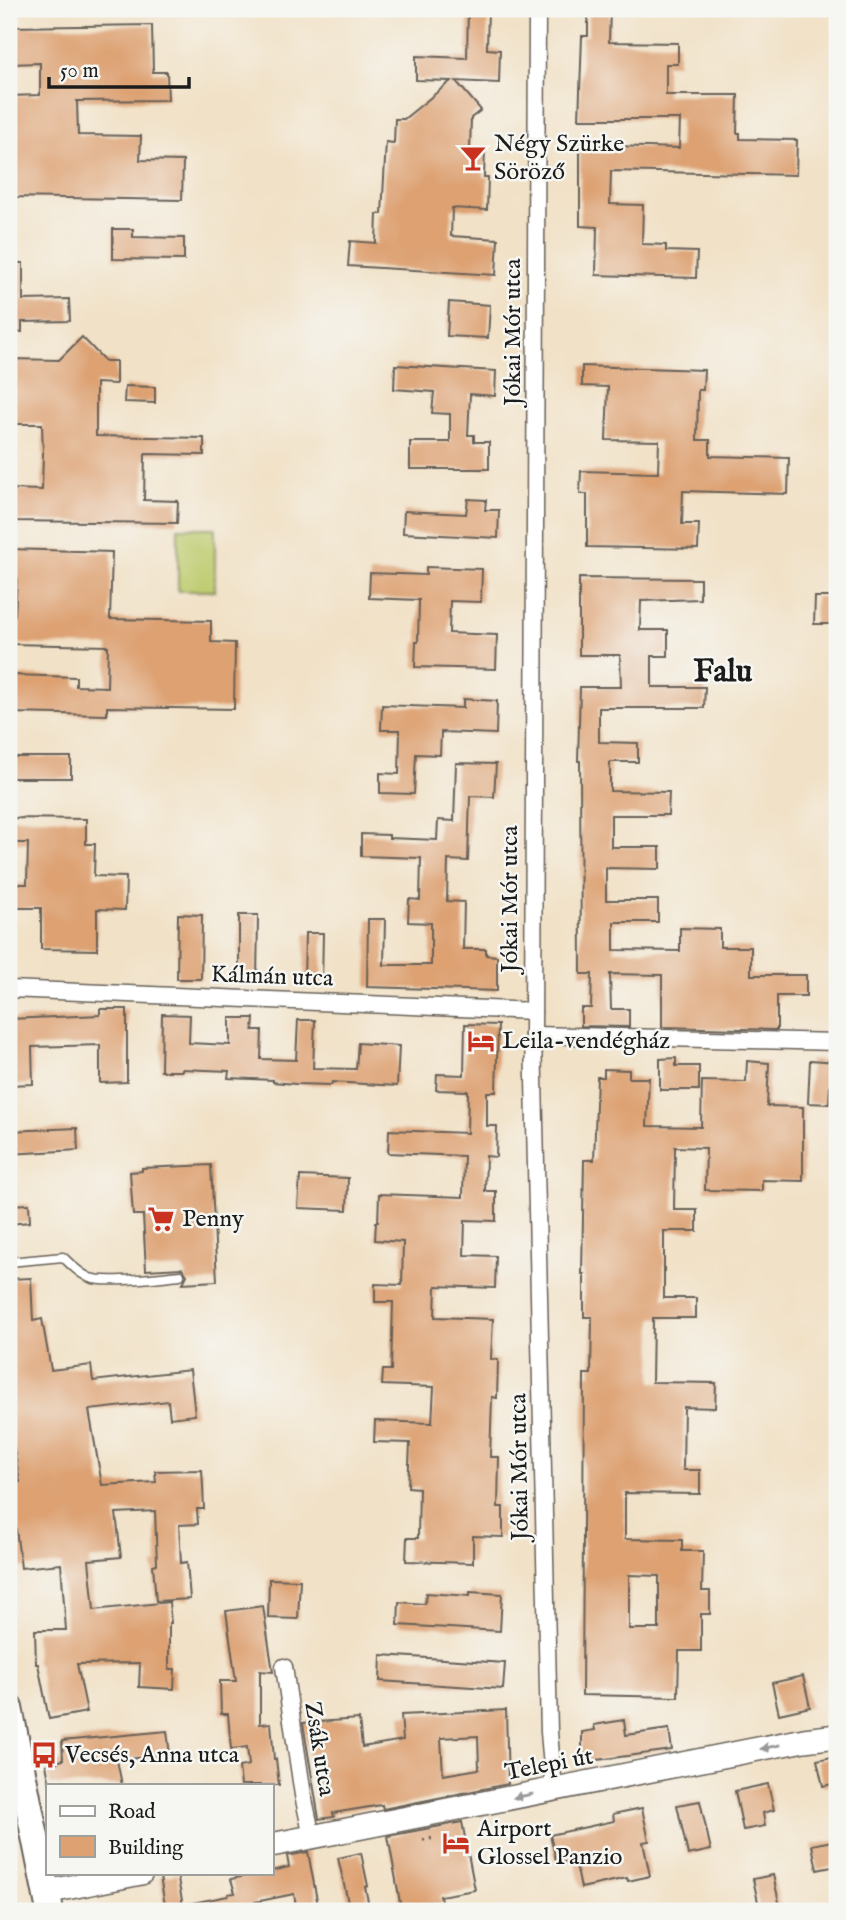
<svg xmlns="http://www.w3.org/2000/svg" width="846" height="1920" viewBox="0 0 846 1920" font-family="'IM FELL English',serif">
<rect width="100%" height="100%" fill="#f6f6f2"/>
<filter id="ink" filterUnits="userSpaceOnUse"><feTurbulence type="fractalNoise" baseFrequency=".0143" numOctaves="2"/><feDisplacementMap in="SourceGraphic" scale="14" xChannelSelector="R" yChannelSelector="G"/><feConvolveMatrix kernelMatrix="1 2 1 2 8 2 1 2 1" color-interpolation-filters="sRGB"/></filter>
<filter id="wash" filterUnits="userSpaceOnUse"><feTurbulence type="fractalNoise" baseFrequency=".00686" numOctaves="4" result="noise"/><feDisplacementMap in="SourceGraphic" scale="28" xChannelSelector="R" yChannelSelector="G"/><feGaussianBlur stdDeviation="1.57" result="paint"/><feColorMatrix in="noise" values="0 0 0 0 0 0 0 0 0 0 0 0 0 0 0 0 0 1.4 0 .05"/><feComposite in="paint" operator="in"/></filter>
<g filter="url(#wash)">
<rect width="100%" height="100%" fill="#f1e1c6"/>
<rect fill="#bdca6c" stroke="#6c7344" stroke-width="2" x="178" y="528" width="37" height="63"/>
<g id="blocks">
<g fill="#dda172" fill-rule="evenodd">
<path d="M 468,9 L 488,9 L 487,49 L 500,50 L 499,83 L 456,81 L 481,110 L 471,118 L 470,149 L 485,149 L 484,177 L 488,177 L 487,210 L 452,208 L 451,236 L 498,239 L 496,275 L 348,266 L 350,241 L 376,243 L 377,214 L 382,214 L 386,142 L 394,143 L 395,119 L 404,119 L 451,81 L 416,80 L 416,56 L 467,58 Z"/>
<path d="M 588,9 L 610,9 L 609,42 L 678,43 L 678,64 L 666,64 L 666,95 L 738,95 L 737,133 L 740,133 L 740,139 L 797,140 L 796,175 L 611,171 L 610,204 L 643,205 L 642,244 L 666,245 L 666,251 L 697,252 L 696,278 L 596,275 L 597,227 L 580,226 L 580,145 L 679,148 L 680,119 L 579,119 L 582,36 L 588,36 Z"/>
<path d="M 152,25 L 153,72 L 167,72 L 168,100 L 77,101 L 78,135 L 141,136 L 140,160 L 183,161 L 182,200 L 9,197 L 9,176 L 13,176 L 14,131 L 9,132 L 9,96 L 40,95 L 40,63 L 9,64 L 9,27 Z"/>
<path d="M 113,229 L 133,229 L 133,237 L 184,238 L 184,260 L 113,259 Z"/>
<path d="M 9,263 L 23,263 L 23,300 L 69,299 L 70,321 L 22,322 L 22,332 L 9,332 Z"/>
<path d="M 449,302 L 490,305 L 488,338 L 447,336 Z"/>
<path d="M 82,337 L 105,361 L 116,361 L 116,384 L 96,383 L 96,436 L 204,438 L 204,455 L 145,454 L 144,500 L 178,501 L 177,523 L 9,521 L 9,489 L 42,490 L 43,453 L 42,424 L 9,424 L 9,359 L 59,360 Z"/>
<path d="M 395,365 L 496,371 L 495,396 L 470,394 L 468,435 L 474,435 L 474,442 L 489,442 L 489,469 L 410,469 L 410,442 L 450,442 L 450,414 L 432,413 L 434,392 L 394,389 Z"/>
<path d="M 582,366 L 704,370 L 703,390 L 698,390 L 697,440 L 710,440 L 710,456 L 789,458 L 788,494 L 683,491 L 682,524 L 699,524 L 698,549 L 587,547 L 587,494 L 580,494 L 581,471 L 658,473 L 659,441 L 606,440 L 608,387 L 582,386 Z"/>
<path d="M 125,386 L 155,387 L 155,403 L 124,402 Z"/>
<path d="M 468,499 L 486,500 L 485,510 L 499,510 L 498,538 L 403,533 L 404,511 L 466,514 Z"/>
<path d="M 9,549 L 112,552 L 110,619 L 211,621 L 211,642 L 235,643 L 234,709 L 107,707 L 107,715 L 9,713 L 9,684 L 14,685 L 14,675 L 76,677 L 76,686 L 107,687 L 108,646 L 9,644 L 9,615 L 15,615 L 17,577 L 9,577 Z"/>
<path d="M 426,567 L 482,569 L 481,602 L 450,601 L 449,633 L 497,635 L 496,669 L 415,667 L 416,642 L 418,642 L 419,600 L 369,598 L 370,573 L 426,575 Z"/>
<path d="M 579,578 L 700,579 L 700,599 L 641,601 L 640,630 L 668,630 L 668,656 L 652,656 L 652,687 L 705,687 L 704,708 L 599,708 L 599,742 L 638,743 L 638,762 L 610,762 L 610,791 L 669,792 L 668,815 L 611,815 L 611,847 L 660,847 L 660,869 L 606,868 L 606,900 L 658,900 L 658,922 L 614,922 L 614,950 L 680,951 L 680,928 L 720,929 L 720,947 L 751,947 L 751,975 L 806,975 L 806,996 L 777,996 L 777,1030 L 662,1027 L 662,975 L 610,974 L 611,1009 L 629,1009 L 629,1027 L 581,1026 L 581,1008 L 591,1008 L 592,974 L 581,974 L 580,761 L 578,761 L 580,687 L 621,687 L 620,655 L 579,655 Z"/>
<path d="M 815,597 L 837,597 L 837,624 L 814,624 Z"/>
<path d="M 463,699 L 497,701 L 496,734 L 441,732 L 440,755 L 416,754 L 414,794 L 380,793 L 380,773 L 399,774 L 400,730 L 381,730 L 382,705 L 463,708 Z"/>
<rect x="9" y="757" width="62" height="21"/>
<path d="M 456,763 L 496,764 L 494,797 L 470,796 L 468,861 L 448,860 L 447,901 L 464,902 L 463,949 L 486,949 L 486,955 L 497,956 L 497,991 L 367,987 L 368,919 L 385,919 L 384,965 L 431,965 L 431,923 L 408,922 L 409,899 L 420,900 L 421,858 L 361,856 L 361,834 L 389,835 L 389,838 L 437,840 L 438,820 L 454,821 Z"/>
<path d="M 9,818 L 86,819 L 86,844 L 95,844 L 94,876 L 126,877 L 125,910 L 97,909 L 97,950 L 41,949 L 41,908 L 9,908 L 9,884 L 27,884 L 28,843 L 9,843 Z"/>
<path d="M 178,914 L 202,915 L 201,979 L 177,979 Z"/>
<path d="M 239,915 L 258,915 L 257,981 L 239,981 Z"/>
<path d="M 305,933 L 323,933 L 322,984 L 304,984 Z"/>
<path d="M 100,1009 L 127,1009 L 127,1082 L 100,1083 L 100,1045 L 32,1047 L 33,1084 L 9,1085 L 9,1019 L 100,1015 Z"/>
<path d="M 162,1014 L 190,1015 L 189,1043 L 230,1045 L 230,1018 L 254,1018 L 253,1030 L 262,1030 L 261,1059 L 296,1060 L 298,1020 L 315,1020 L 313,1068 L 356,1069 L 358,1043 L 399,1046 L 397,1086 L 332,1082 L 331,1085 L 296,1084 L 273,1082 L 273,1080 L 228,1078 L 229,1071 L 182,1069 L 182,1071 L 161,1071 Z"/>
<path d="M 465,1024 L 498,1025 L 496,1092 L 487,1092 L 487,1126 L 497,1126 L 496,1157 L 486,1156 L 485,1191 L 496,1191 L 496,1221 L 465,1220 L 464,1255 L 496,1256 L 495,1288 L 436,1286 L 435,1317 L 493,1319 L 491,1359 L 498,1360 L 497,1398 L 492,1397 L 490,1457 L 499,1457 L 498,1507 L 503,1507 L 503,1537 L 473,1536 L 473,1563 L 406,1561 L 407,1538 L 418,1538 L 419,1488 L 408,1487 L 410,1443 L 374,1442 L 375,1421 L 432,1423 L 434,1387 L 382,1385 L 383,1370 L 391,1370 L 393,1302 L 375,1302 L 375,1284 L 402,1285 L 403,1242 L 375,1240 L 376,1222 L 378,1222 L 379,1194 L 463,1197 L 464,1156 L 388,1153 L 389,1130 L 467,1133 L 468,1091 L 436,1090 L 437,1074 L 464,1075 Z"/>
<path d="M 676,1058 L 676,1066 L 699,1066 L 699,1090 L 660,1090 L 660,1059 Z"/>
<path d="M 810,1060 L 837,1062 L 837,1087 L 830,1087 L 829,1104 L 808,1103 Z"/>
<path d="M 747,1061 L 769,1063 L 767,1106 L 803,1107 L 803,1181 L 762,1180 L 762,1191 L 705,1190 L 706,1148 L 675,1147 L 674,1210 L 697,1210 L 697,1231 L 664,1231 L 664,1298 L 696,1298 L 696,1318 L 653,1318 L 652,1382 L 716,1383 L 715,1408 L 684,1407 L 683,1470 L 700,1470 L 700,1494 L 625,1493 L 625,1539 L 682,1540 L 682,1551 L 703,1551 L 702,1591 L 710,1591 L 710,1614 L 701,1614 L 701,1651 L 679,1651 L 678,1697 L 582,1695 L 584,1374 L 591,1374 L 592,1317 L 584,1317 L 584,1274 L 582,1274 L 584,1160 L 594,1160 L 597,1077 L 604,1077 L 604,1069 L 629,1070 L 629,1078 L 649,1078 L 647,1126 L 701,1127 L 702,1081 L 746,1082 ZM 629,1575 L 659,1576 L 659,1629 L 629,1629 Z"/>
<path d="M 77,1128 L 78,1150 L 9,1154 L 9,1131 Z"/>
<path d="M 211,1165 L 217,1281 L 183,1283 L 187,1275 L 182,1268 L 146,1270 L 143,1215 L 133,1215 L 130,1172 L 142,1171 L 142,1168 Z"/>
<path d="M 300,1176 L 348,1178 L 347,1210 L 298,1208 Z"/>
<path d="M 29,1204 L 30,1222 L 9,1224 L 9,1205 Z"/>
<path d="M 31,1278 L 33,1321 L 42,1319 L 51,1370 L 91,1365 L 93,1381 L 190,1370 L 195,1415 L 170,1418 L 168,1401 L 89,1410 L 102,1485 L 156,1482 L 155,1471 L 202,1470 L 203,1486 L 204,1509 L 197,1509 L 198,1524 L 179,1525 L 181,1563 L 187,1562 L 190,1599 L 156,1601 L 153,1565 L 157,1564 L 155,1511 L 116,1513 L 121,1557 L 89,1560 L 94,1610 L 169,1602 L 171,1623 L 169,1623 L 169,1669 L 175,1669 L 174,1689 L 139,1687 L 140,1663 L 77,1664 L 87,1712 L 49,1719 L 38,1664 L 36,1664 L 35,1630 L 66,1630 L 61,1564 L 21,1568 L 10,1483 L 20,1482 L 9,1419 L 9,1279 Z"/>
<path d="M 269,1579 L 300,1580 L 298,1619 L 268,1618 Z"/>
<path d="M 470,1592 L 502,1594 L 500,1631 L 398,1625 L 399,1602 L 425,1604 L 426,1593 L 470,1596 Z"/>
<path d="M 263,1606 L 273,1672 L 260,1671 L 260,1724 L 271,1723 L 274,1759 L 276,1759 L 279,1785 L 241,1785 L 239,1767 L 249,1765 L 247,1747 L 231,1749 L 228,1714 L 221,1714 L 220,1681 L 236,1681 L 226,1611 Z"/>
<path d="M 381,1655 L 505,1663 L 503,1689 L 380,1681 Z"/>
<path d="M 803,1676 L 810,1707 L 779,1714 L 772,1683 Z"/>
<path d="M 506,1710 L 508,1784 L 383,1809 L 382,1805 L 333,1813 L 334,1817 L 319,1819 L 303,1723 L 359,1719 L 362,1747 L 403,1740 L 401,1715 ZM 478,1736 L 479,1769 L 443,1775 L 441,1738 Z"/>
<path d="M 624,1720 L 626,1735 L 669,1729 L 672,1750 L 582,1762 L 582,1732 L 595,1730 L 594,1725 Z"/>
<path d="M 167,1731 L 170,1755 L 117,1760 L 122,1785 L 50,1785 L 46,1765 L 63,1760 L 62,1741 Z"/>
<path d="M 837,1756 L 837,1783 L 823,1786 L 817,1760 Z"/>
<path d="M 768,1784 L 774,1810 L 763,1813 L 765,1826 L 743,1830 L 735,1791 Z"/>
<path d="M 700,1801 L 711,1850 L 688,1855 L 677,1805 Z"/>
<path d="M 642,1808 L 649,1841 L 643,1842 L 650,1876 L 628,1881 L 627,1878 L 581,1888 L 575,1860 L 557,1864 L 550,1835 L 614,1821 L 613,1814 Z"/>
<path d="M 462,1822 L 475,1890 L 440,1896 L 443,1911 L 411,1911 L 410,1906 L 401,1908 L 388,1836 Z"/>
<path d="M 837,1840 L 837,1866 L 817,1870 L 812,1845 Z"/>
<path d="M 308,1852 L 319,1911 L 297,1911 L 294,1894 L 255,1902 L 257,1911 L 188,1911 L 187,1904 L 228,1896 L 228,1894 L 235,1893 L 231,1879 L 260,1873 L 271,1873 L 271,1871 L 289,1867 L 287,1856 Z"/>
<path d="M 361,1853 L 368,1886 L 365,1887 L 370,1911 L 350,1911 L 338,1858 Z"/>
<path d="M 177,1874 L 184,1911 L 166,1911 L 160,1877 Z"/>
<path d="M 773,1875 L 781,1911 L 760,1911 L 753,1879 Z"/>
</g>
</g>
</g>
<g filter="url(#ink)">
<use href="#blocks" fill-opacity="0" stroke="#676158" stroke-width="2"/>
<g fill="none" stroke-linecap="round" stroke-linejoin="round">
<g stroke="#676158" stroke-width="11">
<path id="lane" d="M 9,1262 L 63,1257 C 71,1265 80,1274 90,1278 C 107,1284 159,1277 180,1275"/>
</g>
<g stroke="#676158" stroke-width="19">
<g id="street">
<path d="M 537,9 L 533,1035 L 549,1732 L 554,1790"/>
<path d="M 9,989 L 533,1011"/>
<path d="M 533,1035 L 837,1042"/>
<path d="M 284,1667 L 303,1795 L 312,1837"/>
</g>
</g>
<g stroke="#676158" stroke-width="26">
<g id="secondary">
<path d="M 271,1845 L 804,1740 L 837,1736"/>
<path d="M 46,1892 L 141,1873"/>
</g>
</g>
<g stroke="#676158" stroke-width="30">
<path id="primary" d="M 9,1708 L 50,1911"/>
</g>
<path stroke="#676158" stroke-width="3.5" stroke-dasharray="2 5" stroke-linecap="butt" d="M 423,1840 L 434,1838"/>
<use href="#lane" stroke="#fff" stroke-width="8"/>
<use href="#street" stroke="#fff" stroke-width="16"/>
<use href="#secondary" stroke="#fff" stroke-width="23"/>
<use href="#primary" stroke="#fff" stroke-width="26"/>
</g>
<defs><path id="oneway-solid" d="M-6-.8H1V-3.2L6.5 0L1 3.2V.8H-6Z" transform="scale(1.75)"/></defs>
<g fill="#999">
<use href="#oneway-solid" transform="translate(770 1747) rotate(168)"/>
<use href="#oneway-solid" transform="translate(523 1796) rotate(168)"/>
</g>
</g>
<defs>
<g id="bar-bare" transform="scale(2.1)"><path d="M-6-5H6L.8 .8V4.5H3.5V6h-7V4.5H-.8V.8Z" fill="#c8321e" stroke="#f6f6f2" stroke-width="2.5" paint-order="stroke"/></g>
<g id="hotel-bare" transform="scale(2.1)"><path d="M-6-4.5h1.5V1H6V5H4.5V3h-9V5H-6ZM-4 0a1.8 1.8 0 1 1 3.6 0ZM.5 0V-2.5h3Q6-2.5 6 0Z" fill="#c8321e" stroke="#f6f6f2" stroke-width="2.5" paint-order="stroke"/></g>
<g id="supermarket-bare" transform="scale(2.1)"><path d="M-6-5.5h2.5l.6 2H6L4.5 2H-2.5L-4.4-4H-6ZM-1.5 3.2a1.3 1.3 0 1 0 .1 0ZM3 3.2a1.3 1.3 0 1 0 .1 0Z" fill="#c8321e" stroke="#f6f6f2" stroke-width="2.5" paint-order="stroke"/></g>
<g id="bus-bare" transform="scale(2.1)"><path d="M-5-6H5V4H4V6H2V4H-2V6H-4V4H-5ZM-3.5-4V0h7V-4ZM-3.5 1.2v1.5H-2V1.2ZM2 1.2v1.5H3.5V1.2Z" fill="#c8321e" stroke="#f6f6f2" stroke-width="2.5" paint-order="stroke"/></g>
</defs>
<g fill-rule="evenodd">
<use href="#bar-bare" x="473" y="158"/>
<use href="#hotel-bare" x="481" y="1041"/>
<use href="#supermarket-bare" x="161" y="1219"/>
<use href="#bus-bare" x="44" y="1755"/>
<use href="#hotel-bare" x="456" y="1843"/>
</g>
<g text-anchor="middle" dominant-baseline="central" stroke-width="5" stroke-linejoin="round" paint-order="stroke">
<g font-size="24" fill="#1c1c1c" stroke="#f6f6f2" text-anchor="start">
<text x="494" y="144">Négy Szürke<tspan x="494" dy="28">Söröző</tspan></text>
<text x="502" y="1041">Leila-vendégház</text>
<text x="182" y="1219">Penny</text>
<text x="65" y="1755">Vecsés, Anna utca</text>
<text x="477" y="1829">Airport<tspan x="477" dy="28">Glossel Panzio</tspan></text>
</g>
<g font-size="24" fill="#1c1c1c" stroke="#f6f6f2">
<text transform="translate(513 332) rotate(-90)">Jókai Mór utca</text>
<text transform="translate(510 899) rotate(-90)">Jókai Mór utca</text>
<text transform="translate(272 977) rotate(2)">Kálmán utca</text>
<text transform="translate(520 1467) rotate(-91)">Jókai Mór utca</text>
<text transform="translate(319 1749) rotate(81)">Zsák utca</text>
<text transform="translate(549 1765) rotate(-11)">Telepi út</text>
</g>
<g font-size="32" font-weight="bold" fill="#1c1c1c" stroke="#f6f6f2">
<text x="723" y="672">Falu</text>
</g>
</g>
<rect width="846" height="1920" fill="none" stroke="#f6f6f2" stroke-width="35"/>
<rect x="46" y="1784" width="228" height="91" fill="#f6f6f2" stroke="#9f9f9c" stroke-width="2"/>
<rect x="60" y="1806" width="35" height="10" fill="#ffffff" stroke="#9f9f9c" stroke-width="2"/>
<text x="108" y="1818" font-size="21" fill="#1c1c1c">Road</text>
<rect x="60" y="1836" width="35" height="21" fill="#dda172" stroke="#9f9f9c" stroke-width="2"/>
<text x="108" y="1854" font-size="21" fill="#1c1c1c">Building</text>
<path d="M49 77v10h140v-10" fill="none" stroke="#1c1c1c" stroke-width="3.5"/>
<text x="60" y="77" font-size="21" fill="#1c1c1c" stroke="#f6f6f2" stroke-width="5" paint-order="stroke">50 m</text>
</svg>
